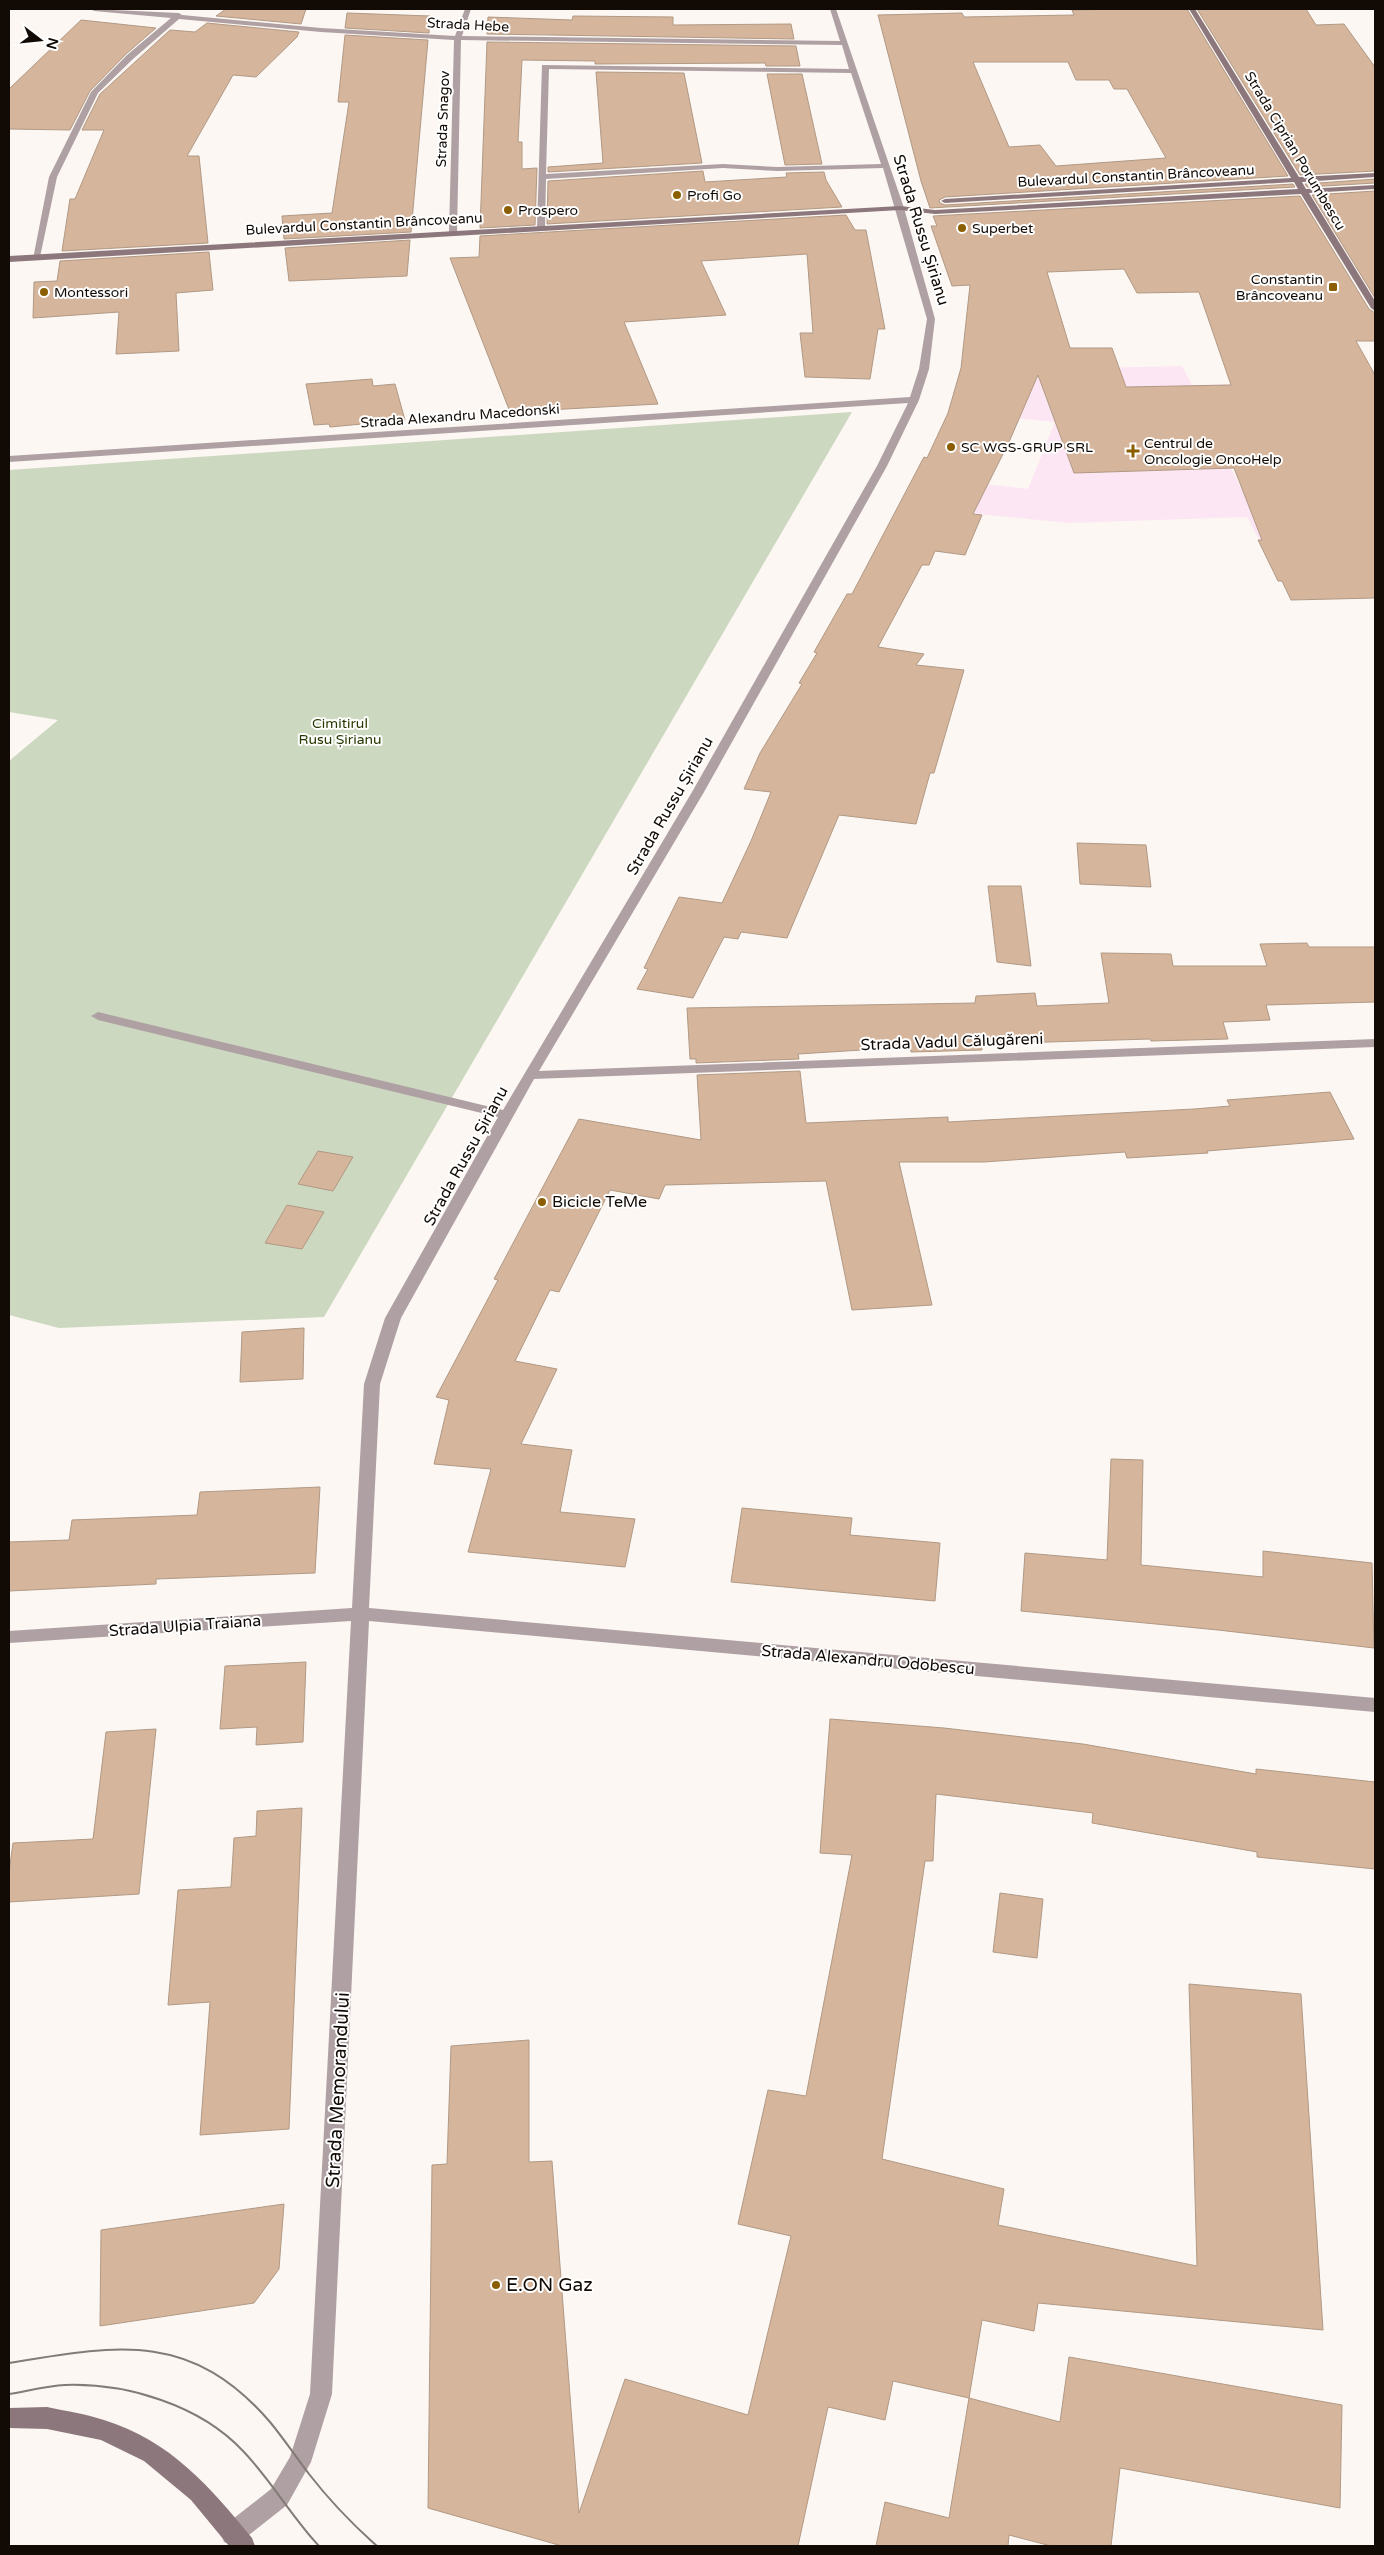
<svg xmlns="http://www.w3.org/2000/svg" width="1384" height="2555" viewBox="0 0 1384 2555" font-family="'Varela Round',sans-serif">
<rect width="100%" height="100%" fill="#fcf7f2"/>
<path fill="#fde6f3" d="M 1182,366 L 1192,385 L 1375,382 L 1375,431 L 1214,434 L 1245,496 L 1319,495 L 1315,485 L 1375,484 L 1375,527 L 1357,527 L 1362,537 L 1259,540 L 1247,517 L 1069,523 L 899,506 L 915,476 L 1028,489 L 1055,422 L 948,412 L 961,368 L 1008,370 Z"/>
<path fill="#cdd8c0" d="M 852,412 L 324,1317 L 59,1328 L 9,1315 L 9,761 L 58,720 L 9,712 L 9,470 Z"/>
<g fill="#d5b59b" stroke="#b19985" fill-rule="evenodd">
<path d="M 226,9 L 306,9 L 301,24 L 216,16 Z"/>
<path d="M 1121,9 L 1187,9 L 1288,176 L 945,197 L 939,200 L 940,203 L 945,205 L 1293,184 L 1295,187 L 930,208 L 921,181 L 878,15 L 962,13 L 964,17 L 1074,15 L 1072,10 ZM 973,62 L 1068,62 L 1076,80 L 1109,80 L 1114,89 L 1127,89 L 1166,158 L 1056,166 L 1040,145 L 1009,147 Z"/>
<path d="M 1197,9 L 1306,9 L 1316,25 L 1344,24 L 1375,67 L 1375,171 L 1300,175 Z"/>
<path d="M 347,13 L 430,16 L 429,33 L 345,28 Z"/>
<path d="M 573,16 L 673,17 L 673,25 L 791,24 L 794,39 L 487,34 L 488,17 L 572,20 Z"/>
<path d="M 81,20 L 156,28 L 126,54 L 90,91 L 70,130 L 9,129 L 9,89 Z"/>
<path d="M 207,23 L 299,32 L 297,37 L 256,77 L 233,75 L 187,156 L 199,156 L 208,243 L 62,251 L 70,199 L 75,199 L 104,130 L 82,130 L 100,94 L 170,30 L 195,32 Z"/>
<path d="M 345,35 L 428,40 L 411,232 L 284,239 L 282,216 L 332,213 L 349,102 L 338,102 Z"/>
<path d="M 487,42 L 796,46 L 800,66 L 766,66 L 765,63 L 595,64 L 595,61 L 522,60 L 518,142 L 522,142 L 522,169 L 537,168 L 535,225 L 480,228 Z"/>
<path d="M 596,72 L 684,73 L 702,163 L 548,172 L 548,167 L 603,163 Z"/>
<path d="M 767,74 L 802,74 L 822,164 L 785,165 Z"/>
<path d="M 703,171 L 705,182 L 787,177 L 786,173 L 824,172 L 826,180 L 842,207 L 547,224 L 548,181 Z"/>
<path d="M 1375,179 L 1375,183 L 1307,187 L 1305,184 Z"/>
<path d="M 1375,191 L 1375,298 L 1312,195 Z"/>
<path d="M 1300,196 L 1369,309 L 1375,313 L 1375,341 L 1356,341 L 1375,375 L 1375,598 L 1291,600 L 1282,581 L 1278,581 L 1258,540 L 1262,540 L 1234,468 L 1074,473 L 1038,375 L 1009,442 L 973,514 L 982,515 L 965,555 L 935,551 L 929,565 L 922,565 L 878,647 L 924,654 L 916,665 L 964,670 L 934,773 L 930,773 L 916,824 L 839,815 L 787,938 L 741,932 L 738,939 L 724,937 L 693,998 L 637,989 L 648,969 L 644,968 L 679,897 L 722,903 L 751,841 L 771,792 L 744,789 L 760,753 L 802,684 L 799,683 L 817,653 L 814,652 L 847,594 L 852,594 L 924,457 L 927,458 L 948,413 L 961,368 L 970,285 L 952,286 L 931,226 L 937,226 L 933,216 ZM 1124,269 L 1137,293 L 1199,292 L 1231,385 L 1126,387 L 1112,348 L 1070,348 L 1047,272 Z"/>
<path d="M 846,215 L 855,230 L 866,230 L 885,329 L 878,329 L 870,379 L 805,377 L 800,333 L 813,333 L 807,254 L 701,261 L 726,315 L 624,322 L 658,404 L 510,412 L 450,258 L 479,257 L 480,236 Z"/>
<path d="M 410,240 L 407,276 L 289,281 L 285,248 Z"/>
<path d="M 209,252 L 213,290 L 176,293 L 179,351 L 116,354 L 119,312 L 33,318 L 34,282 L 57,281 L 60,261 Z"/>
<path d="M 372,379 L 373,386 L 395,384 L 405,420 L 330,427 L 329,424 L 314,425 L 306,384 Z"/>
<path d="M 1077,843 L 1146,845 L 1151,887 L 1080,884 Z"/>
<path d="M 988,886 L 1021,886 L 1031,966 L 997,962 Z"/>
<path d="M 1307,943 L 1309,947 L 1375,947 L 1375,1002 L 1266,1005 L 1270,1020 L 1223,1022 L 1228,1039 L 1151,1041 L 1150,1039 L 981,1044 L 982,1050 L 911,1052 L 910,1047 L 798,1054 L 799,1059 L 696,1063 L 696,1059 L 690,1059 L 687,1008 L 975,1003 L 976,996 L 1035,993 L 1037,1006 L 1109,1003 L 1101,953 L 1171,954 L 1173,966 L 1267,966 L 1260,944 Z"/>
<path d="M 800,1071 L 806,1123 L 948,1117 L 948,1122 L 1194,1109 L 1230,1106 L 1227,1100 L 1330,1092 L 1354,1139 L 1207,1151 L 1208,1153 L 1127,1158 L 1125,1152 L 984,1162 L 899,1162 L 932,1305 L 852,1310 L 826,1181 L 665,1185 L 659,1199 L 610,1190 L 559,1292 L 550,1290 L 515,1361 L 557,1369 L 521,1444 L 572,1450 L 560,1512 L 635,1519 L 625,1567 L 468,1552 L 491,1469 L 434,1464 L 449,1400 L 436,1397 L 498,1280 L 494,1279 L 579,1119 L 701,1140 L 697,1075 Z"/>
<path d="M 318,1151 L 353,1157 L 333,1191 L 298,1184 Z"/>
<path d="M 287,1205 L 324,1212 L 302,1249 L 265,1243 Z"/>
<path d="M 304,1328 L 303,1379 L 240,1382 L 242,1332 Z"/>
<path d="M 1111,1459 L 1143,1460 L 1141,1565 L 1263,1577 L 1263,1551 L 1372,1563 L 1374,1648 L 1218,1630 L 1021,1611 L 1025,1553 L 1107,1560 Z"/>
<path d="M 320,1487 L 315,1573 L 156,1579 L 156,1584 L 9,1591 L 9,1542 L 69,1540 L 72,1520 L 197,1515 L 200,1492 Z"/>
<path d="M 742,1508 L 852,1518 L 850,1535 L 940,1543 L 935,1601 L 731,1582 Z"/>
<path d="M 306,1662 L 303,1742 L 256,1745 L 257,1727 L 220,1729 L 225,1666 Z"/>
<path d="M 830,1719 L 944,1728 L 1083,1744 L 1256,1774 L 1256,1769 L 1375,1782 L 1375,1869 L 1257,1857 L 1257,1852 L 1092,1823 L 1093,1813 L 936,1794 L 933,1861 L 925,1861 L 882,2159 L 1004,2189 L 998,2225 L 1197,2266 L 1189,1984 L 1301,1994 L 1323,2330 L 1038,2303 L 1034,2331 L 982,2320 L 969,2398 L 893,2381 L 885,2420 L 828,2407 L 798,2546 L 562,2546 L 428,2508 L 432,2165 L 447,2164 L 451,2046 L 529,2040 L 529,2162 L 552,2161 L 579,2513 L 625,2379 L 748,2415 L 791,2236 L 738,2224 L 768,2090 L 806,2096 L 852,1855 L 820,1853 Z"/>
<path d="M 156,1729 L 139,1894 L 9,1902 L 9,1872 L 13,1843 L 93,1839 L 106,1732 Z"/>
<path d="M 302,1808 L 289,2129 L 200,2135 L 210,2002 L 168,2005 L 178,1890 L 231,1887 L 234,1838 L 256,1836 L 257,1811 Z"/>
<path d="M 1000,1893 L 1043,1899 L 1037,1958 L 993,1952 Z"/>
<path d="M 284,2204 L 279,2269 L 254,2303 L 100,2326 L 101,2230 Z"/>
<path d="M 1069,2357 L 1342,2405 L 1340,2508 L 1120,2468 L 1111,2546 L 1051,2546 L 1009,2535 L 1008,2546 L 876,2546 L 885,2502 L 949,2518 L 969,2398 L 1060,2422 Z"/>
</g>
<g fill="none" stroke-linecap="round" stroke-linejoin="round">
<path fill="#afa0a4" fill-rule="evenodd" d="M 91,9 L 179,13 L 182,15 L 321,28 L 455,36 L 465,9 L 471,9 L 462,36 L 840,41 L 830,9 L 836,9 L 904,208 L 935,319 L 929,369 L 919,400 L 887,466 L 704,792 L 539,1071 L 1375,1039 L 1375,1047 L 534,1079 L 401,1318 L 380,1384 L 369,1608 L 1375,1698 L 1375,1712 L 369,1621 L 332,2394 L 311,2462 L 287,2505 L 240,2542 L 232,2545 L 224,2542 L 221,2534 L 224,2526 L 271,2489 L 290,2457 L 310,2394 L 351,1621 L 9,1643 L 9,1631 L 352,1608 L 364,1384 L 385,1318 L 498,1117 L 98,1020 L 91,1016 L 98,1012 L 503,1110 L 692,792 L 877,466 L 908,403 L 9,462 L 9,456 L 910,397 L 919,369 L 927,319 L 883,168 L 778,171 L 723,168 L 546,179 L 545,228 L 541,231 L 537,228 L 542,65 L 849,69 L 842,45 L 461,40 L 457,232 L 453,235 L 449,232 L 454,40 L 321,32 L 179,19 L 133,59 L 98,93 L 57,177 L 40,257 L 33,259 L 49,177 L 91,92 L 127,55 L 171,18 L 94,11 ZM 549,69 L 851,73 L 881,164 L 778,167 L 723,164 L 546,174 Z"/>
<g fill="#8c777c" fill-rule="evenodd">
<path d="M 1189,9 L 1195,9 L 1299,177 L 1375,173 L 1375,177 L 1302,182 L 1306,189 L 1375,185 L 1375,189 L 1309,193 L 1375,301 L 1375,311 L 1371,308 L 1301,194 L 935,214 L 900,210 L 9,262 L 9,256 L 900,206 L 935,210 L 1298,189 L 1294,182 L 945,203 L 941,201 L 945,199 L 1291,178 Z"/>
<path d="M 47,2407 C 66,2411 86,2414 104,2420 C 171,2441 209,2486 252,2538 L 255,2546 L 229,2546 L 191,2500 L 144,2461 L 101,2440 L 47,2429 L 9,2428 L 9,2408 Z"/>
</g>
<g stroke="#827b76" stroke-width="2">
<path d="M 9,2363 C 117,2345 191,2330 270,2422 C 284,2439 296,2457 309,2474 C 330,2501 352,2524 377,2546"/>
<path d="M 9,2394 C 28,2391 46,2386 65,2385 C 127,2383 200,2405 243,2451 C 271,2480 291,2516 319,2546"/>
</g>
</g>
<g fill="#8a5e01" stroke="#fff" stroke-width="2">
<circle cx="677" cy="195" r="5"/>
<circle cx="508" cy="210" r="5"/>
<circle cx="962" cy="228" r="5"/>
<rect x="1328" y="282" width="10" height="10" rx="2.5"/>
<circle cx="44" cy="292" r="5"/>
<circle cx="951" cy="447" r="5"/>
<path d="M1130.5 443.5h5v5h5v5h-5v5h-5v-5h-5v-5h5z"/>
<circle cx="542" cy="1202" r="5"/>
<circle cx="496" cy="2285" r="5"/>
</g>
<g text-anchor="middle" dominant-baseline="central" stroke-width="4" stroke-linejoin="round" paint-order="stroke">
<g font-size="14" fill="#120a04" stroke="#fff">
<text transform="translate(468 25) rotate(3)">Strada Hebe</text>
<text transform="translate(443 119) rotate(-88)">Strada Snagov</text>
<text transform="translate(1295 151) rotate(59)">Strada Ciprian Porumbescu</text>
<text transform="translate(1136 176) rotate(-3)">Bulevardul Constantin Brâncoveanu</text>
<text transform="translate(364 224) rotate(-3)">Bulevardul Constantin Brâncoveanu</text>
<text transform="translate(460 416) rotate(-4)">Strada Alexandru Macedonski</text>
</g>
<g font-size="14" fill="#120a04" stroke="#fff" text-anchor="start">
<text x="687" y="195">Profi Go</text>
<text x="518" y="210">Prospero</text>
<text x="972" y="228">Superbet</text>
<text x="1323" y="279" text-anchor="end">Constantin<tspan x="1323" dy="16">Brâncoveanu</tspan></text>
<text x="54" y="292">Montessori</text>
<text x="1144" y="443">Centrul de<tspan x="1144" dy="16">Oncologie OncoHelp</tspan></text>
<text x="961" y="447">SC WGS-GRUP SRL</text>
</g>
<g font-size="14" fill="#263800" stroke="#fff">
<text x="340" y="723">Cimitirul<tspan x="340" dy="16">Rusu Șirianu</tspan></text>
</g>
<g font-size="16" fill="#120a04" stroke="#fff">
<text transform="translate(921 230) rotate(73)">Strada Russu Șirianu</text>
<text transform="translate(670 806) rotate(-60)">Strada Russu Șirianu</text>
<text transform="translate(952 1042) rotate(-2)">Strada Vadul Călugăreni</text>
<text transform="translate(466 1156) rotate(-61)">Strada Russu Șirianu</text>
<text transform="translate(185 1626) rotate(-4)">Strada Ulpia Traiana</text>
<text transform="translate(868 1660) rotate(5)">Strada Alexandru Odobescu</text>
</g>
<g font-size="16" fill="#120a04" stroke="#fff" text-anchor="start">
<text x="552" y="1202">Bicicle TeMe</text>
</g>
<g font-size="19" fill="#120a04" stroke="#fff">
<text transform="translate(338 2090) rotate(-87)">Strada Memorandului</text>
</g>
<g font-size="19" fill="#120a04" stroke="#fff" text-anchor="start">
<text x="506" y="2285">E.ON Gaz</text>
</g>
</g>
<rect width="1384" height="2555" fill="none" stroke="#120a04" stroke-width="20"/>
<g transform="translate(40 40) rotate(106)" stroke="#ffffff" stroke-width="4" paint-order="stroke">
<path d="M0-4L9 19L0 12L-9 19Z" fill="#120a04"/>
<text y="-8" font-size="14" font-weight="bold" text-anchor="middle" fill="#120a04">N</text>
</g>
</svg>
